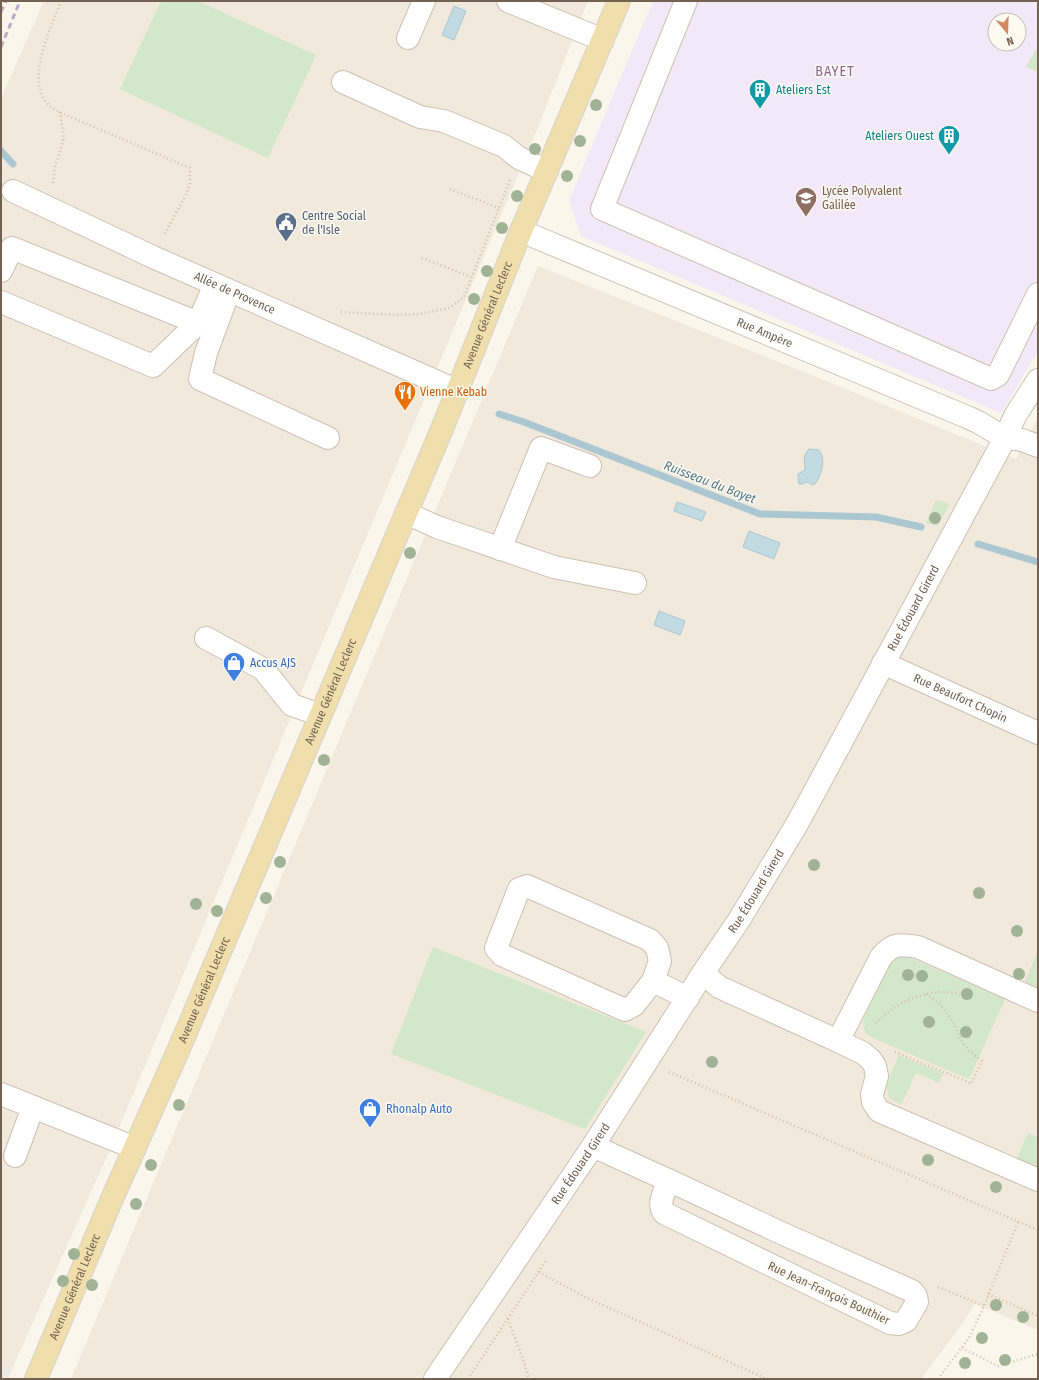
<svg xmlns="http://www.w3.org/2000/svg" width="1039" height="1380" viewBox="0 0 1039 1380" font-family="'Fira Sans Condensed',sans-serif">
<rect width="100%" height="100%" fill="#faf6ec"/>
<g fill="#f1e9db">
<path d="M 44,1 L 588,1 L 536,132 L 108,1154 L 12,1369 L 1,1365 L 1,98 Z"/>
<path d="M 538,266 L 814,376 L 1016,459 L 1038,418 L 1038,1330 L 975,1304 L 960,1327 L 921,1379 L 71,1379 Z"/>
</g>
<path fill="#ece9e4" d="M 1,1365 L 12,1369 L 8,1379 L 1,1379 Z"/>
<path fill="#f3e8f7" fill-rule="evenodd" d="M 653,1 L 1038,1 L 1038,352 L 1001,413 L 581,236 L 569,200 ZM 995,20 L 1019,20 L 1019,44 L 995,44 Z"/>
<g fill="#d3e7cb">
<path d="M 161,1 L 198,1 L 316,55 L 268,158 L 120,89 Z"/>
<path d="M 1036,50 L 1038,50 L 1038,72 L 1026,67 Z"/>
<path d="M 936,500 L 950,504 L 937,526 L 926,523 Z"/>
<path d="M 433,947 L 646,1032 L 585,1129 L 391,1054 Z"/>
<path d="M 1038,950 L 1038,988 L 1025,982 Z"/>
<path d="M 900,957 L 911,958 L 1005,999 L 969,1079 L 889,1045 L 867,1035 L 864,1029 L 863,1021 L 885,970 L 892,961 Z"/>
<path d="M 899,1055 L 943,1073 L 939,1083 L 916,1073 L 901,1105 L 889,1098 L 886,1085 Z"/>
<path d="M 1028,1133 L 1038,1137 L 1038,1167 L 1017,1158 Z"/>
</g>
<g fill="#c2dae2" stroke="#aac7d2">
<path d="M 454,6 L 466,11 L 454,40 L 442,35 Z"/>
<path d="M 809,449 L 819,450 C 826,460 822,474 815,484 L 813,485 L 807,482 L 802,484 L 799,484 L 798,478 L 798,474 L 805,470 C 805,461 802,457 809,449 Z"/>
<path d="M 677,502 L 706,512 L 702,521 L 674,511 Z"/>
<path d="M 749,531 L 780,543 L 774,559 L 743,547 Z"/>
<path d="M 659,611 L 685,621 L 680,635 L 654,625 Z"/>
</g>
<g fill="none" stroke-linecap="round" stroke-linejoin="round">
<g stroke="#aac7d2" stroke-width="7">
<path d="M 1,151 L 13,164"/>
<path d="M 499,414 L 524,422 L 760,514 L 876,517 L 921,527"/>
<path d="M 978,544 L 1038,562"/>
</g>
<g stroke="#ccc0b3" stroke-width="24">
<g id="minor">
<path d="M 508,1 L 603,40"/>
<path d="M 686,1 L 602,209 L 991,379 L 998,375 L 1038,294"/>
<path d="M 408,38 L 424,1"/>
<path d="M 343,82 L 420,117 L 444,121 L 504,146 L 519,158 L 547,171"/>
<path id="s1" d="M 13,191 L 153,257 L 458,391"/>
<path id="s2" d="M 521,231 L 967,417 L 978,422 L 1005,438 L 1022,440 L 1038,446"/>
<path d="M 1,271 L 12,248 L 198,323"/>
<path d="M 229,291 L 206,353 L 200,379 L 328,438"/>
<path d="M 1,302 L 153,366 L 198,323 L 215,285"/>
<path d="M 406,513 L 437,527 L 554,567 L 635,583"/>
<path d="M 500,549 L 541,448 L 590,466"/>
<path d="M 206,638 L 263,669 L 292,705 L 320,715"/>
<path id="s3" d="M 883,663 L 1038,733"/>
<path d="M 527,886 L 650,940 L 657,948 L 660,961 L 653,981 L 634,1005 L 625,1010 L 502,955 L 496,948 L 519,889 Z"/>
<path d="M 703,973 L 719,987 L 838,1041 L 881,957 C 893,943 900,944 918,947 L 1038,1001"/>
<path d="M 653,981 L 688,998"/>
<path d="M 838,1041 L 863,1053 L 871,1060 L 875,1066 L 877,1076 L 872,1094 L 873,1102 L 879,1111 L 1038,1180"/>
<path d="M 1,1094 L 135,1148"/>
<path d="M 593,1146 L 681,1186 L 779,1232 L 912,1291 L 916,1296 L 917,1302 L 906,1321 L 899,1324 L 890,1323 L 664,1213 C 657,1203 665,1191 669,1180"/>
<path d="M 15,1156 L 33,1107"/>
<path id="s4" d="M 435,1379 L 593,1146 L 703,973 L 739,920 L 797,824 L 816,789 L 1005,438 L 1015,416 L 1038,380"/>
</g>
</g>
<g stroke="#d8d3ce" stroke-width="24">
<g id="major">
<path id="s5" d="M 36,1379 L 111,1201 L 178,1051 L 442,429 L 521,231 L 619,1"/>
</g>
</g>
<g stroke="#d2beaa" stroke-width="2.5" stroke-dasharray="1 3" stroke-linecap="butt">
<path d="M 61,1 C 51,29 24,80 49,105 C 52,108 56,110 59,112 L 190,168 L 190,184 L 187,193 L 164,235"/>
<path d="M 53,183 L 55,167 L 64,138 L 60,112"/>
<path d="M 450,189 L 499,208"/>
<path d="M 422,258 L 471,277"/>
<path d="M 341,312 L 397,315 L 419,314 L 449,308 L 464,297 L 510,180"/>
<path d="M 876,1023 C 897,1001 933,985 963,995"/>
<path d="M 895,1052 L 966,1081 L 971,1084 L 982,1061 L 969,1051 L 961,1040 L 953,1022 L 941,1005 L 926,994"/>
<path d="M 669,1072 L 1038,1230"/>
<path d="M 539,1272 L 585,1297 L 767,1379"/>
<path d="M 938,1287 L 984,1306"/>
<path d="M 988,1294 L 1038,1316"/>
<path d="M 508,1319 L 525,1365 L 529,1379"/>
<path d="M 962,1348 L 998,1366 L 1038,1354"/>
<path d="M 468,1379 L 547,1259"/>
<path d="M 938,1379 L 969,1338 L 984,1306 L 1018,1222"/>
</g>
<use href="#minor" stroke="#fff" stroke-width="22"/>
<use href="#major" stroke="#f0dfad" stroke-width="22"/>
<g stroke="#bbaac4" stroke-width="3" stroke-dasharray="6 4" stroke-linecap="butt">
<path d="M 1,12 L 6,1"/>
<path d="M 1,47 L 20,1"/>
</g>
</g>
<g fill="#a0b395">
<circle cx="596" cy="105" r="6"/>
<circle cx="580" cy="141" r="6"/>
<circle cx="535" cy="149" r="6"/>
<circle cx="567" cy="176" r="6"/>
<circle cx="517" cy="196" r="6"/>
<circle cx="502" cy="228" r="6"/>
<circle cx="487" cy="271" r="6"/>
<circle cx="474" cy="299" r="6"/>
<circle cx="935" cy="518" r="6"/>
<circle cx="410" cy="553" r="6"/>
<circle cx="324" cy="760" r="6"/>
<circle cx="280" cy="862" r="6"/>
<circle cx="814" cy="865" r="6"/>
<circle cx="979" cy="893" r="6"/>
<circle cx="266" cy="898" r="6"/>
<circle cx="196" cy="904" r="6"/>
<circle cx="217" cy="911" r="6"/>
<circle cx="1017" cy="931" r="6"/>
<circle cx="1019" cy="974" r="6"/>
<circle cx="908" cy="975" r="6"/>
<circle cx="922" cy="976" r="6"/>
<circle cx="967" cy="994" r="6"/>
<circle cx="929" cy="1022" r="6"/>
<circle cx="966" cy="1032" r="6"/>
<circle cx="712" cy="1062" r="6"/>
<circle cx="179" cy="1105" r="6"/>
<circle cx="928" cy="1160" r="6"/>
<circle cx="151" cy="1165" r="6"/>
<circle cx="996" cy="1187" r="6"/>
<circle cx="136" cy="1204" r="6"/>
<circle cx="74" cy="1254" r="6"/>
<circle cx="63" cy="1281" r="6"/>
<circle cx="92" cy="1285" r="6"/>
<circle cx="996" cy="1305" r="6"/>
<circle cx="1023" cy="1317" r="6"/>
<circle cx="982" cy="1338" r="6"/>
<circle cx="1005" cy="1360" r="6"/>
<circle cx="965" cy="1363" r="6"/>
</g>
<defs>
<g id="building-pin" transform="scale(1.15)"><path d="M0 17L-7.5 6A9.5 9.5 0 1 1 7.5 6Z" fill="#0f9aa8" stroke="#fdfaf2"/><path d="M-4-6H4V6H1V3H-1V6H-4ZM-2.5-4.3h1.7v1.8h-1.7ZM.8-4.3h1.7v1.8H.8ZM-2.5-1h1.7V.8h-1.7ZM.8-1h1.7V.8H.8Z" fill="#fff"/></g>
<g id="school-pin" transform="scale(1.15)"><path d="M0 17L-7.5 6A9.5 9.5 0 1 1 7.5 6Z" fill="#8d6e63" stroke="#fdfaf2"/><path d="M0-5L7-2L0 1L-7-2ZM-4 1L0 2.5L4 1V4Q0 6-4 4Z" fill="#fff"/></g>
<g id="civic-pin" transform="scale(1.15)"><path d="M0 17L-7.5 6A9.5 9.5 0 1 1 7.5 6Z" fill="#5c6f8a" stroke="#fdfaf2"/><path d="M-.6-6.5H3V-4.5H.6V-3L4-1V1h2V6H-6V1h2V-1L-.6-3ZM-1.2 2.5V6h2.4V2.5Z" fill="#fff"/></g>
<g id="restaurant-pin" transform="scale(1.15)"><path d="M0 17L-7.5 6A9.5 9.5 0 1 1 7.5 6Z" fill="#e8710a" stroke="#fdfaf2"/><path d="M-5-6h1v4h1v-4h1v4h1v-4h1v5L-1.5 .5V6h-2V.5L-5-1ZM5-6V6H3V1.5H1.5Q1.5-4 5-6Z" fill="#fff"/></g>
<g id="shop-pin" transform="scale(1.15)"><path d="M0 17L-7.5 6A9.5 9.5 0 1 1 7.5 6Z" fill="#3f7fe0" stroke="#fdfaf2"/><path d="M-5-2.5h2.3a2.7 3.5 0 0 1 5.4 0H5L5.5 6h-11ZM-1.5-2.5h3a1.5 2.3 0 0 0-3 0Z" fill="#fff"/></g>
</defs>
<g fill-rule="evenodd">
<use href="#building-pin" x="760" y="90"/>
<use href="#building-pin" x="949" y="136"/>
<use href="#school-pin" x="806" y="198"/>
<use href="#civic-pin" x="286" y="223"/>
<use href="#restaurant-pin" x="405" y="392"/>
<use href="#shop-pin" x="234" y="663"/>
<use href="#shop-pin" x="370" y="1109"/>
</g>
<g text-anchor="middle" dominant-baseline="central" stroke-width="3" stroke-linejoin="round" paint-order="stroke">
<g font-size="12" fill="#0d838f" stroke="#fdfaf2" text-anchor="start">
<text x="776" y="90">Ateliers Est</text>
<text x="934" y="136" text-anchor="end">Ateliers Ouest</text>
</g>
<g font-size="12" fill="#785e54" stroke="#fdfaf2" text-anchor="start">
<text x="822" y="191">Lycée Polyvalent<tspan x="822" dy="14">Galilée</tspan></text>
</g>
<g font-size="12" fill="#4e5e75" stroke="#fdfaf2" text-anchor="start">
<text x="302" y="216">Centre Social<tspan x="302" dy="14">de l'Isle</tspan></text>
</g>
<g font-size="12" fill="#736151" stroke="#fdfaf2">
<text stroke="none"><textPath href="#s1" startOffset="244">Allée de Provence</textPath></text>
<text stroke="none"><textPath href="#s5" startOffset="1156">Avenue Général Leclerc</textPath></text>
<text stroke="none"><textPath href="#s2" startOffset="264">Rue Ampère</textPath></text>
<text stroke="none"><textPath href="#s4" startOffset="908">Rue Édouard Girerd</textPath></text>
<text stroke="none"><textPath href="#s5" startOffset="748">Avenue Général Leclerc</textPath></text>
<text stroke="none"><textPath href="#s3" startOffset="85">Rue Beaufort Chopin</textPath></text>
<text stroke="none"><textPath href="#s4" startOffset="584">Rue Édouard Girerd</textPath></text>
<text stroke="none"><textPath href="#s5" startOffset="424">Avenue Général Leclerc</textPath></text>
<text stroke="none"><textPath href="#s4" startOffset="260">Rue Édouard Girerd</textPath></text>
<text stroke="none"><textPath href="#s5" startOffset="100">Avenue Général Leclerc</textPath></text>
<text transform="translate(829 1293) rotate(25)">Rue Jean-François Bouthier</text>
</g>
<g font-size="12" fill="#c56008" stroke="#fdfaf2" text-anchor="start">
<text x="420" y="392">Vienne Kebab</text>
</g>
<g font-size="12" fill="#366cbe" stroke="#fdfaf2" text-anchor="start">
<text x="250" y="663">Accus AJS</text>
<text x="386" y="1109">Rhonalp Auto</text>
</g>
<g font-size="13" font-style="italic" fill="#51798a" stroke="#fdfaf2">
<text transform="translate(710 482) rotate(21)">Ruisseau du Bayet</text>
</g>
<g font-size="14" letter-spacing="1" fill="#866a8e" stroke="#fdfaf2">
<text x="835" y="71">BAYET</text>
</g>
</g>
<rect width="1039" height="1380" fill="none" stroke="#736151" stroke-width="4"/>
<g transform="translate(1007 32) rotate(161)"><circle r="19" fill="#fdfaf2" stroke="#c6bdb2"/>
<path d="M0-3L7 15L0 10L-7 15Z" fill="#d48861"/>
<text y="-6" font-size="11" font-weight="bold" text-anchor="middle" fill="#736151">N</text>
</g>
</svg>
